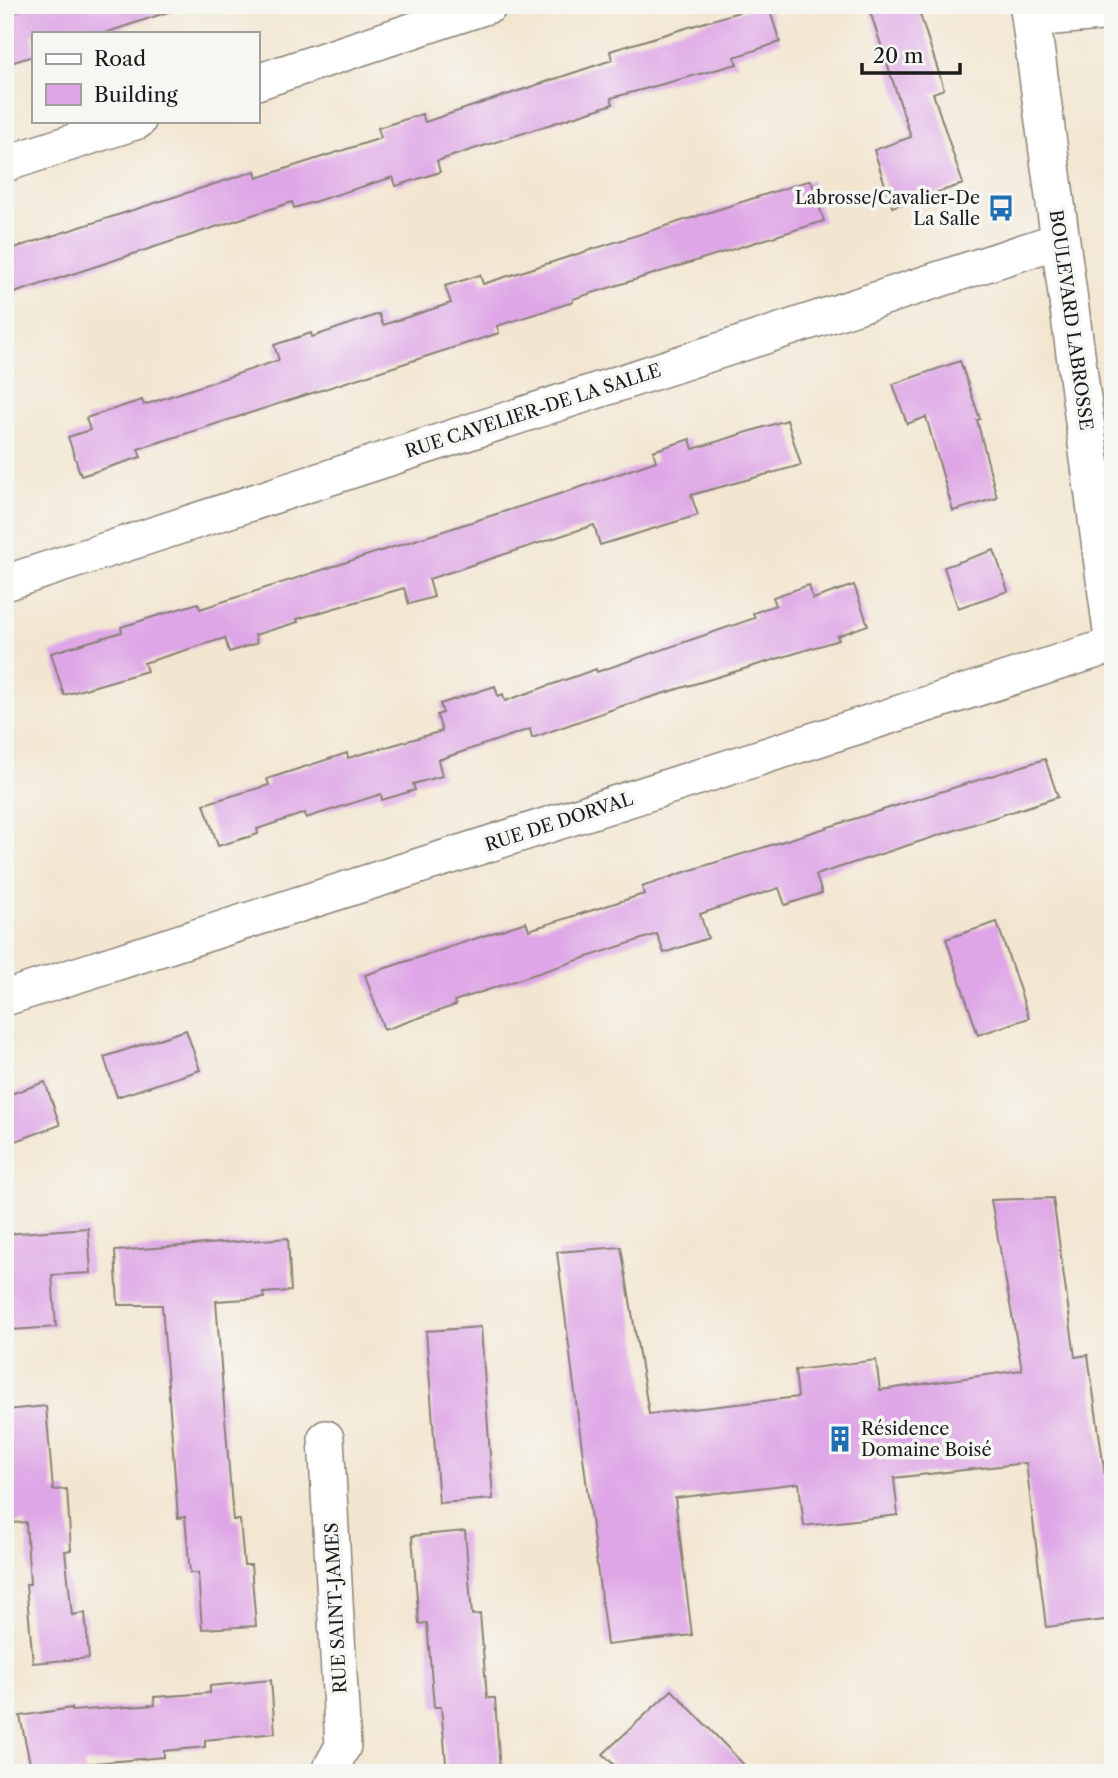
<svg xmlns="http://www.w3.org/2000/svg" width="1118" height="1778" viewBox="0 0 1118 1778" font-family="'Libre Caslon Text',serif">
<rect width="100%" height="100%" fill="#f6f6f2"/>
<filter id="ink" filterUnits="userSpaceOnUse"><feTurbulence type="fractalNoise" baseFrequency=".0143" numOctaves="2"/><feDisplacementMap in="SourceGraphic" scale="14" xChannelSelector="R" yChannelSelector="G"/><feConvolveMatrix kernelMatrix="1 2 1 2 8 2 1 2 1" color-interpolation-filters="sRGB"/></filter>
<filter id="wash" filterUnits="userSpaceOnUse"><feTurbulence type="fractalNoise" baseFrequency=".00686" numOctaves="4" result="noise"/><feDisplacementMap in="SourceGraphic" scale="28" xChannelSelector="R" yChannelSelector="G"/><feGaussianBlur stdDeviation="1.57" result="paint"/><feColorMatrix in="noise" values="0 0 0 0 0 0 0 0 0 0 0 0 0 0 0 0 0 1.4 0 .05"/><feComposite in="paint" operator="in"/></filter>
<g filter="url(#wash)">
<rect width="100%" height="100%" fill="#f3e6d1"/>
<g id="blocks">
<g fill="#dea6e6">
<path d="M 37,5 L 174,5 L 174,10 L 105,33 L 33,33 L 33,56 L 5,65 L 5,15 Z"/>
<path d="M 762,5 L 768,5 L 780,42 L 734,57 L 737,64 L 611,98 L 613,104 L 437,161 L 440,172 L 396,186 L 393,177 L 294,208 L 292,202 L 5,296 L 5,251 L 255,171 L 257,178 L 381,138 L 378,128 L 422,114 L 425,122 L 612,60 L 610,51 Z"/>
<path d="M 868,5 L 917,5 L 944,89 L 933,93 L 963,184 L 892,207 L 874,150 L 911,137 Z"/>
<path d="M 811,180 L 824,221 L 573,299 L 573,302 L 497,326 L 499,333 L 138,449 L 141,457 L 81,476 L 68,437 L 90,430 L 86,418 L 142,400 L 144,405 L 279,360 L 274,345 L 311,333 L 312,337 L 379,314 L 383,325 L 451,303 L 445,286 L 480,275 L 483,284 Z"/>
<path d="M 960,361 L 980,419 L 977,420 L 997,498 L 953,511 L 926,417 L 907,424 L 893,384 Z"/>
<path d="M 787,420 L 801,465 L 691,495 L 698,515 L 600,545 L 594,525 L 429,579 L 434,597 L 409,604 L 404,588 L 297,619 L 298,622 L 255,635 L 257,643 L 229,652 L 225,638 L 144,663 L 147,671 L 64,695 L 51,653 L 122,632 L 121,627 L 198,603 L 200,609 L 581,487 L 656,461 L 653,451 L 690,439 L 693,449 Z"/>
<path d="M 994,550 L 1008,591 L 958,608 L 944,567 Z"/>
<path d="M 809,585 L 813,599 L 854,585 L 868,625 L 837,636 L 839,640 L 622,706 L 532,738 L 530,729 L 438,760 L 442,776 L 413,784 L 415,790 L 382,800 L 381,794 L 306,818 L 305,813 L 257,829 L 258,834 L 218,846 L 204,804 L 269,785 L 267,779 L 347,753 L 348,758 L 442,731 L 437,715 L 443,713 L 440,704 L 495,686 L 498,696 L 503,694 L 505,701 L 596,669 L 597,672 L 755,618 L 753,613 L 776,605 L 773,597 Z"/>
<path d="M 1045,759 L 1058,797 L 816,875 L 822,893 L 785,905 L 779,888 L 700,914 L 708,938 L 664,953 L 657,934 L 454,1001 L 456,1005 L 384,1030 L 365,975 L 526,922 L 529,930 L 644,894 L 642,887 L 685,872 Z"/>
<path d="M 997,922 L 1029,1018 L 978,1035 L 946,939 Z"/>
<path d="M 186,1030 L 200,1070 L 117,1097 L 104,1057 Z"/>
<path d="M 45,1082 L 60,1125 L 5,1145 L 5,1096 Z"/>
<path d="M 1053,1198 L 1075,1357 L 1088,1355 L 1113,1533 L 1113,1619 L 1046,1627 L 1026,1463 L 894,1478 L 898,1515 L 804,1526 L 799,1483 L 675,1498 L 692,1635 L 607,1645 L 557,1252 L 621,1247 L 649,1414 L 798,1397 L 795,1370 L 876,1360 L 880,1390 L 1022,1370 L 991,1200 Z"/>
<path d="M 88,1228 L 91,1273 L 52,1275 L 56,1327 L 11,1330 L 5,1277 L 5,1234 Z"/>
<path d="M 288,1238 L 291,1291 L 263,1293 L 264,1298 L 216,1301 L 233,1520 L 240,1520 L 244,1565 L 251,1565 L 256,1626 L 202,1629 L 198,1573 L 190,1573 L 185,1517 L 178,1518 L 162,1305 L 118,1305 L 115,1251 Z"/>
<path d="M 481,1327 L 493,1499 L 439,1503 L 426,1331 Z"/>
<path d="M 46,1406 L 53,1490 L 67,1489 L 71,1550 L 65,1551 L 72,1615 L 85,1613 L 89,1658 L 33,1663 L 26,1584 L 30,1584 L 26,1522 L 14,1523 L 6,1410 Z"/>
<path d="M 465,1531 L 472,1615 L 480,1614 L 487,1698 L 495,1698 L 500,1773 L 447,1773 L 441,1707 L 434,1707 L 427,1623 L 419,1624 L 412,1536 Z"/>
<path d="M 271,1680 L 275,1733 L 205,1740 L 205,1747 L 164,1751 L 164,1757 L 84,1764 L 85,1773 L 32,1773 L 20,1716 L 72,1708 L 72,1711 L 155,1705 L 154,1697 L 210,1693 L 210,1686 Z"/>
<path d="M 672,1690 L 752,1773 L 622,1773 L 603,1754 Z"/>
</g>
</g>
</g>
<g filter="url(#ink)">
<use href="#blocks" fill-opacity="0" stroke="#888176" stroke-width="2"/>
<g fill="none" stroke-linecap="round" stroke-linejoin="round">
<g stroke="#888176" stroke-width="38">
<g id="minor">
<path d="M 1031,19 L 1113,12"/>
<path d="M 257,82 L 490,5"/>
<path d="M 5,164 L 138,121"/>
<path d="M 5,583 L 1060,240"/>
<path d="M 5,998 L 1113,645"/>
<path d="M 326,1438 L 343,1746 L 328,1773"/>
</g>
</g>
<g stroke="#888176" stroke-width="41">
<path id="secondary" d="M 1029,5 L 1113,635"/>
</g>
<use href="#minor" stroke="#fff" stroke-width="35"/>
<use href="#secondary" stroke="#fff" stroke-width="38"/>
</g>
</g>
<defs>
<g id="bus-bare" transform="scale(2.1)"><path d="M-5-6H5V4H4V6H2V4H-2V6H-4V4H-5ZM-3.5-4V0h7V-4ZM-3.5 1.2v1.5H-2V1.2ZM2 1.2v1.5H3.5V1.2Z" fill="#1f6fb2" stroke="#f6f6f2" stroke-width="2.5" paint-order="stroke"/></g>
<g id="building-bare" transform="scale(2.1)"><path d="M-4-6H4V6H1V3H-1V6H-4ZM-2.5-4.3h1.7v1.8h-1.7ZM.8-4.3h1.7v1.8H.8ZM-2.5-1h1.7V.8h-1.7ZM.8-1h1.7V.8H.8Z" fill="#1f6fb2" stroke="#f6f6f2" stroke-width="2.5" paint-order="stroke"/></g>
</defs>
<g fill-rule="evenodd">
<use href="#bus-bare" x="1001" y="208"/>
<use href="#building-bare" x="840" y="1439"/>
</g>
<g text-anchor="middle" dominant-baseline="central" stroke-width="7" stroke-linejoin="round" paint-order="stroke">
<g font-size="18" fill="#1c1c1c" stroke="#f6f6f2" text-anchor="end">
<text x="980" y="198">Labrosse/Cavalier-De<tspan x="980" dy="21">La Salle</tspan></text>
<text x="861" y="1429" text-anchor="start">Résidence<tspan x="861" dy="21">Domaine Boisé</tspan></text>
</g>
<g font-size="18" fill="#1c1c1c" stroke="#f6f6f2">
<text transform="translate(1071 320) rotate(82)">BOULEVARD LABROSSE</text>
<text transform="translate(533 411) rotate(-18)">RUE CAVELIER-DE LA SALLE</text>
<text transform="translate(559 822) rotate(-18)">RUE DE DORVAL</text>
<text transform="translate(336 1608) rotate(-93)">RUE SAINT-JAMES</text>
</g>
</g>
<rect width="1118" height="1778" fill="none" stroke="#f6f6f2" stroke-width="28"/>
<rect x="32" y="32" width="228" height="91" fill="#f6f6f2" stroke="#9f9f9c" stroke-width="2"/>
<rect x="46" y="54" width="35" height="10" fill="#ffffff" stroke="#9f9f9c" stroke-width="2"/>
<text x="94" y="66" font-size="21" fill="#1c1c1c">Road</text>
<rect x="46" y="84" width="35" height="21" fill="#dea6e6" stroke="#9f9f9c" stroke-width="2"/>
<text x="94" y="102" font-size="21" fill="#1c1c1c">Building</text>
<path d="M862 63v10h98v-10" fill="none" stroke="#1c1c1c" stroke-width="3.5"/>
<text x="873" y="63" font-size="21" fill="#1c1c1c" stroke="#f6f6f2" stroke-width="5" paint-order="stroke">20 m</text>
</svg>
